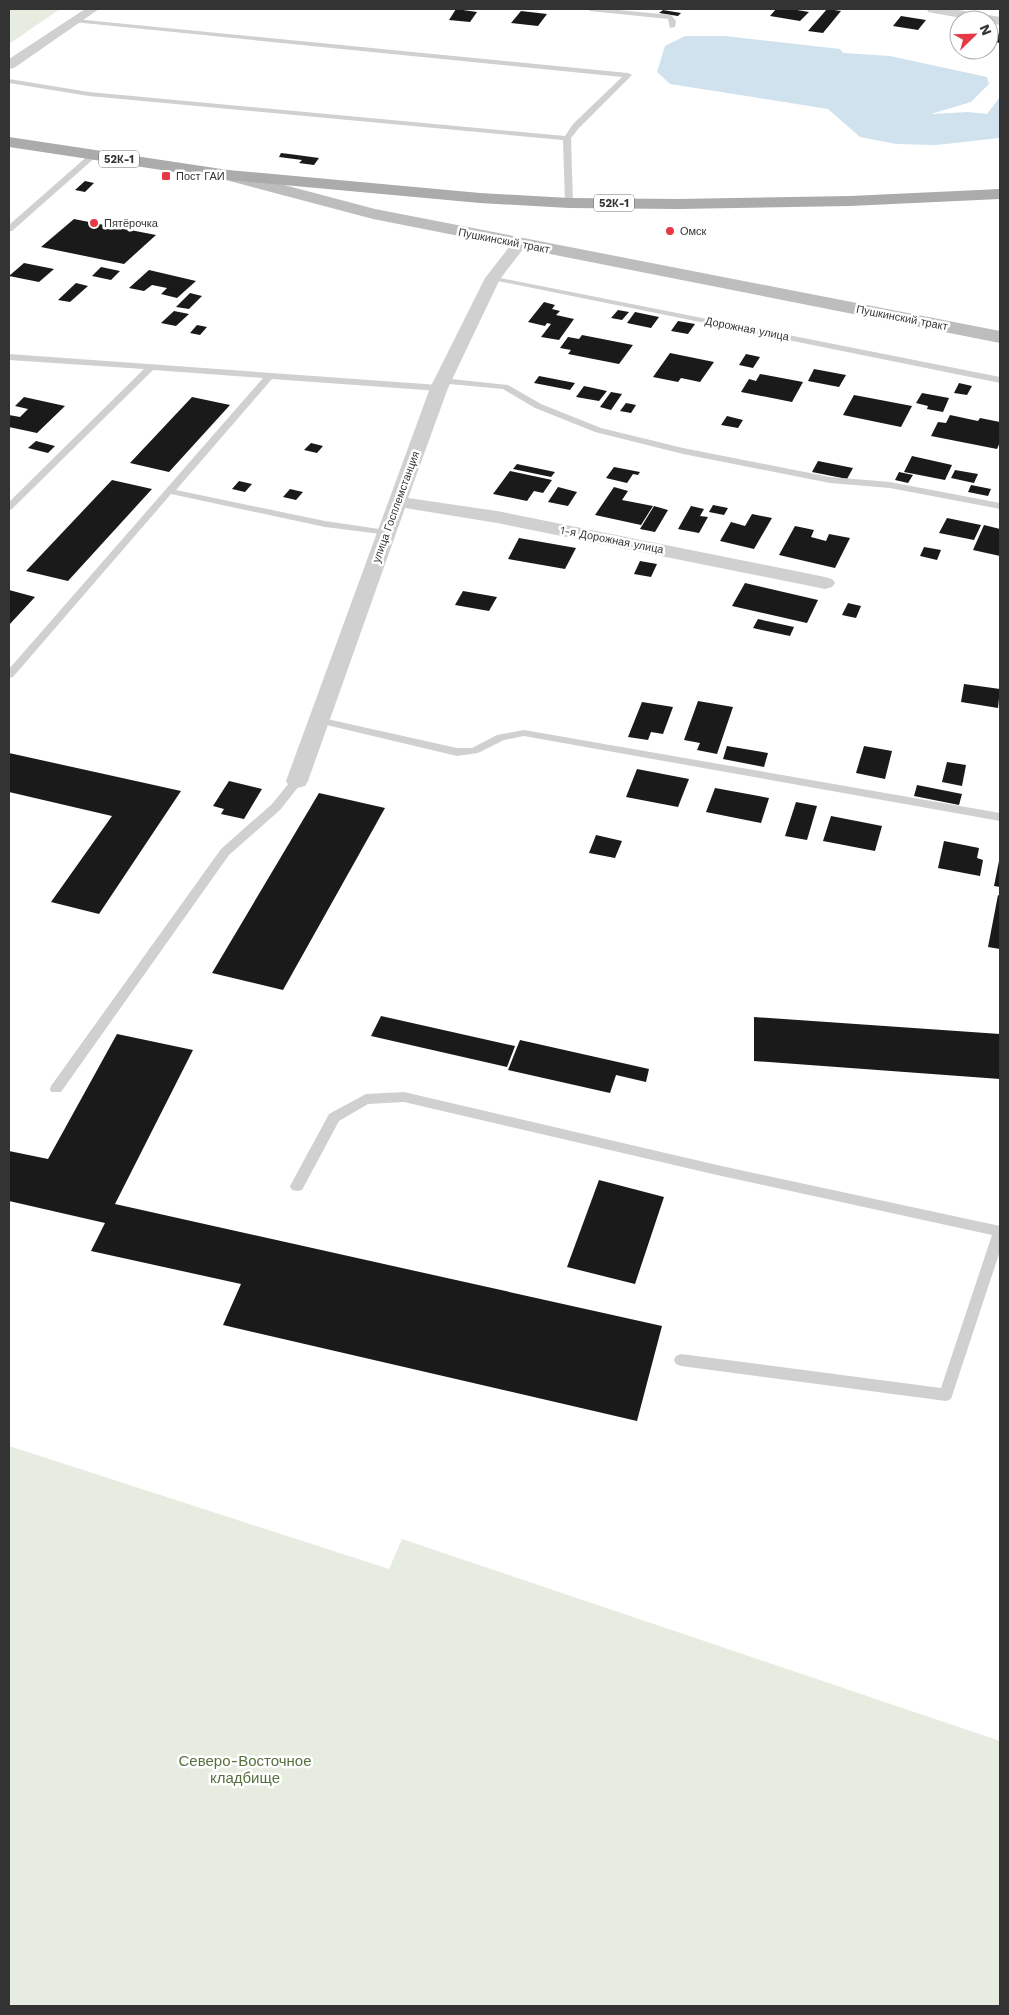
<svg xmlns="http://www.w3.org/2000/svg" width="1009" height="2015" viewBox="0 0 1009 2015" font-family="'Work Sans',sans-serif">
<rect width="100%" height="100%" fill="#fff"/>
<g fill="#e6ecdf">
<path d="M 9,9 L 60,9 L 9,44 Z"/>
<path d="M 9,1446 L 389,1569 L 402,1539 L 1000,1741 L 1000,2006 L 9,2006 Z"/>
</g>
<path fill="#cfe2ee" d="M 685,36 L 725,36 L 840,49 L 843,53 L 890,56 L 987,77 L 989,84 L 971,102 L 931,114 L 968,112 L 987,114 L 1000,97 L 1000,138 L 936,145 L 896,144 L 860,137 L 828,109 L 670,84 L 657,72 L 665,46 Z"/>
<g fill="#1a1a1a">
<path d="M 456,9 L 477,12 L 470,22 L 449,20 Z"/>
<path d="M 776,9 L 791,9 L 809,12 L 800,21 L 770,16 Z"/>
<path d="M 827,9 L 841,11 L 823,33 L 808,31 Z"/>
<path d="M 663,10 L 681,13 L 678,16 L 659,13 Z"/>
<path d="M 521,11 L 547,14 L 538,26 L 511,23 Z"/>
<path d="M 901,16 L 926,20 L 918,30 L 893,26 Z"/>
<path d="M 989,32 L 1000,34 L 1000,43 L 989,41 Z"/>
<path d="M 281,153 L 297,155 L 319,158 L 314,165 L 299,163 L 302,160 L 279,157 Z"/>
<path d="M 85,181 L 94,183 L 85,192 L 75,190 Z"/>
<path d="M 74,219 L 94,223 L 156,235 L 124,264 L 41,247 Z"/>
<path d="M 24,263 L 54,269 L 39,282 L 9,276 Z"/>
<path d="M 101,267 L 120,271 L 111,280 L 92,276 Z"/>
<path d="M 149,270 L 196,281 L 177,298 L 161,294 L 167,288 L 152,285 L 144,291 L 129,288 Z"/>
<path d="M 76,283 L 88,286 L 70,302 L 58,300 Z"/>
<path d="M 190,293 L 202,296 L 189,309 L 176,307 Z"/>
<path d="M 544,302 L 555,305 L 552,309 L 560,311 L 556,315 L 574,319 L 559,340 L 541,337 L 551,324 L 547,323 L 545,326 L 528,322 Z"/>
<path d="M 618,310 L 629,312 L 622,320 L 611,318 Z"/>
<path d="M 174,311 L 189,314 L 176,326 L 161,323 Z"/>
<path d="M 635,312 L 659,317 L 651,328 L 627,323 Z"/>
<path d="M 678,321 L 695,324 L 688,334 L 671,331 Z"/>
<path d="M 197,325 L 207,327 L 200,335 L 190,333 Z"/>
<path d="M 582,335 L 633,345 L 619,364 L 568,354 L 571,350 L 560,348 L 568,337 L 579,339 Z"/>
<path d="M 670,353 L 714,362 L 700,382 L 681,378 L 678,382 L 653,377 Z"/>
<path d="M 746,354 L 760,357 L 753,368 L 739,365 Z"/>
<path d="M 814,369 L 846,375 L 839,387 L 808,381 Z"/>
<path d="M 760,374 L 803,382 L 792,402 L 741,392 L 749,379 L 756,381 Z"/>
<path d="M 539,376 L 575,383 L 570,390 L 534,383 Z"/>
<path d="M 959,383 L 972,386 L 967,395 L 954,393 Z"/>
<path d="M 584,386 L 607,391 L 599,401 L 576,397 Z"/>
<path d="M 611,392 L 622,394 L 611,410 L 600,407 Z"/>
<path d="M 922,393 L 949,398 L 943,412 L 927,409 L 928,406 L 916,403 Z"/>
<path d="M 854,395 L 912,406 L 901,427 L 843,415 Z"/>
<path d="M 24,397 L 65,406 L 37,433 L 9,427 L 9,415 L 20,417 L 28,409 L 15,406 Z"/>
<path d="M 192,397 L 230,405 L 169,472 L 130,463 Z"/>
<path d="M 626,403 L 636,405 L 631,413 L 620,411 Z"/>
<path d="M 950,415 L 978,421 L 980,418 L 1000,422 L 1000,442 L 997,449 L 931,436 L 938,422 L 946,423 Z"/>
<path d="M 727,416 L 743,420 L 738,428 L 721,425 Z"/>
<path d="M 36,441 L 55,446 L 48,453 L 28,448 Z"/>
<path d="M 311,443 L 323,446 L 317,453 L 304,450 Z"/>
<path d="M 912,456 L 952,465 L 945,480 L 904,472 Z"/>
<path d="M 818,461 L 853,468 L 847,479 L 812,472 Z"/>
<path d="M 517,464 L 555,472 L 551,477 L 513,469 Z"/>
<path d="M 614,467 L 640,472 L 638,475 L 633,474 L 627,483 L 606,478 Z"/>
<path d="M 955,470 L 978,474 L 974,483 L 951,478 Z"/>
<path d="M 510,471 L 552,480 L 543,493 L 534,491 L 527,501 L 493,494 Z"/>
<path d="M 899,472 L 913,475 L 908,483 L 895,480 Z"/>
<path d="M 112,480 L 152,489 L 68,581 L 26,571 Z"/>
<path d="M 239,481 L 252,484 L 245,492 L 232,489 Z"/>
<path d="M 971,485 L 991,489 L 988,496 L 968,492 Z"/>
<path d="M 558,487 L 577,492 L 568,506 L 548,502 Z"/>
<path d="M 614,487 L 628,491 L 622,500 L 653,506 L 641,525 L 595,515 Z"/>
<path d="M 290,489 L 303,492 L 296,500 L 283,497 Z"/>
<path d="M 713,505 L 728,508 L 724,515 L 709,512 Z"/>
<path d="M 654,506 L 668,510 L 655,532 L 640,529 Z"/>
<path d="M 691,506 L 704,509 L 700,516 L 708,517 L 699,533 L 678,529 Z"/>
<path d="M 752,514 L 772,518 L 754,549 L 720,541 L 731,522 L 745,526 Z"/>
<path d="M 947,518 L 981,525 L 974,540 L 939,533 Z"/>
<path d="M 984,525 L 1000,529 L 1000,556 L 973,550 Z"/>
<path d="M 795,526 L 814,530 L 811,537 L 826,541 L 829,534 L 850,538 L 835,568 L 779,555 Z"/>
<path d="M 519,538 L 576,548 L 565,569 L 508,559 Z"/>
<path d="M 924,547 L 941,550 L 937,560 L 920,556 Z"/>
<path d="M 640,561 L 657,564 L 651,577 L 634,574 Z"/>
<path d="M 745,583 L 818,600 L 807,623 L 732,606 Z"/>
<path d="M 9,590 L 35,597 L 9,625 Z"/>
<path d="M 463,591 L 497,597 L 489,611 L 455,605 Z"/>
<path d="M 848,603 L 861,606 L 856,618 L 842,615 Z"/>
<path d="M 758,619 L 794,627 L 790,636 L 753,628 Z"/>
<path d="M 964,684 L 1000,689 L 998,708 L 961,702 Z"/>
<path d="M 698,701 L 733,707 L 717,754 L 697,750 L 700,743 L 684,740 Z"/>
<path d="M 642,702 L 673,707 L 663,734 L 651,732 L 648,740 L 628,737 Z"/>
<path d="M 727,746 L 768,753 L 764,767 L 723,759 Z"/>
<path d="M 864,746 L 892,751 L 885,779 L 856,773 Z"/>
<path d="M 9,753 L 181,791 L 99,914 L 51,902 L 112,816 L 9,792 Z"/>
<path d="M 947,762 L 966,765 L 962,786 L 942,782 Z"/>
<path d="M 637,769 L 689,779 L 678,807 L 626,797 Z"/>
<path d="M 229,781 L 262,789 L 244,819 L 221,814 L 224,809 L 213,806 Z"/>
<path d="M 917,785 L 962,794 L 959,805 L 914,796 Z"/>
<path d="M 715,788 L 769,798 L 761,823 L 706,812 Z"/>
<path d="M 319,793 L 385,808 L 283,990 L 212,973 Z"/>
<path d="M 796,802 L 817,806 L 807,840 L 785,836 Z"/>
<path d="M 831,816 L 882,826 L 875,851 L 823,841 Z"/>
<path d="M 596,835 L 622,841 L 615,858 L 589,853 Z"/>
<path d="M 944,841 L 979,848 L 977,858 L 983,860 L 980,876 L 938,868 Z"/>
<path d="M 999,861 L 1000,861 L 1000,887 L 994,886 Z"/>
<path d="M 998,895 L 1000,896 L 1000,949 L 988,947 Z"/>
<path d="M 381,1016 L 515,1046 L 507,1067 L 371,1036 Z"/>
<path d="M 754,1017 L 1000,1034 L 1000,1079 L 754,1061 Z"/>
<path d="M 117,1034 L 193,1050 L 115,1204 L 662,1326 L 637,1421 L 223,1325 L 241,1284 L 91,1251 L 105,1223 L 9,1201 L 9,1151 L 48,1159 Z"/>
<path d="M 520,1040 L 649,1069 L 646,1082 L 616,1075 L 610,1093 L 508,1070 Z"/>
<path d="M 599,1180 L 664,1197 L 635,1284 L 567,1267 Z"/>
</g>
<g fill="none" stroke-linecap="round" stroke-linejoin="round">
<g fill="#d0d0d0" fill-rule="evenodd">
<path d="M 587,9 L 608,9 L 671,15 L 676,21 L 675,27 L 670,28 L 668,19 L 590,11 Z"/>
<path d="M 75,19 L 628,73 L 632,75 L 579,128 L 571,138 L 573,203 L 569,205 L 565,203 L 563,140 L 89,96 L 9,83 L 9,79 L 89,92 L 565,136 L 573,124 L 622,77 L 73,22 L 73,20 Z"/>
<path d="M 91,153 L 98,155 L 12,231 L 9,231 L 9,225 Z"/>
<path d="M 490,276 L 1000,377 L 1000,383 L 493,280 L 489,278 Z"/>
<path d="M 9,354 L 439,385 L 443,388 L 439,391 L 272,379 L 176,490 L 325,521 L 386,530 L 389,531 L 389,535 L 325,527 L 171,494 L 13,677 L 9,678 L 9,669 L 263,378 L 153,370 L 12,509 L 9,510 L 9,502 L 144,369 L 9,360 Z"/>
<path d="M 442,378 L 508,385 L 541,404 L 601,428 L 683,448 L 830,477 L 890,482 L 1000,503 L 1000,509 L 890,488 L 830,483 L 683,454 L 595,432 L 535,408 L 503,389 L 439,383 L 438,381 Z"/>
<path d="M 318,717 L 457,748 L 472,748 L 497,735 L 524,730 L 1000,813 L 1000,821 L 524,736 L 504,740 L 478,753 L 457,756 L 314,722 L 313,720 L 314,718 Z"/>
<path d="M 297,777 L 303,781 L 280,810 L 229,855 L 61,1092 L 51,1092 L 50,1089 L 51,1086 L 221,849 L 272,804 L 293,778 Z"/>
<path d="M 404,1092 L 717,1165 L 1000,1226 L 1000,1251 L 951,1399 L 946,1401 L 681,1366 L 676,1364 L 674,1360 L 676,1356 L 681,1354 L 941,1388 L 992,1235 L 717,1175 L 404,1102 L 368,1104 L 339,1121 L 302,1190 L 297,1191 L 292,1190 L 290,1186 L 329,1114 L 366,1094 Z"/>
</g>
<g fill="#d0d0d0" fill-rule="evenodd">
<path d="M 85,9 L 99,9 L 14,68 L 9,69 L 9,59 Z"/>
<path d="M 927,9 L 953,9 L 1000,17 L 1000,25 L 989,23 L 989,20 L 973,20 L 933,13 L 928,12 Z"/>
<path d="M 519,239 L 524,241 L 527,244 L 500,279 L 448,388 L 408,498 L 497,511 L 825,577 L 832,579 L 835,583 L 832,587 L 825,589 L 497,523 L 405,508 L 308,781 L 305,786 L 297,788 L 289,786 L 286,781 L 430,388 L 485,278 L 514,241 Z"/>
</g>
<path fill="#bdbdbd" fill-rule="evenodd" d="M 228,170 L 375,209 L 1000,331 L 1000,343 L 373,219 L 222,179 L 219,175 L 222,171 Z"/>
<path fill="#ababab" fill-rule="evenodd" d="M 9,137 L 228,170 L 480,193 L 569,198 L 678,199 L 850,196 L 1000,189 L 1000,199 L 850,206 L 678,209 L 569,208 L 480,203 L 228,180 L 9,147 Z"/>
</g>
<g fill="#e63946" stroke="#fff" stroke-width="2">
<rect x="161" y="171" width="10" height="10" rx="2.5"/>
<circle cx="94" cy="223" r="5"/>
<circle cx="670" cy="231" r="5"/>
</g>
<g text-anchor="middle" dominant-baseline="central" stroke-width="5" stroke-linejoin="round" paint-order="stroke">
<g fill="#fff" stroke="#707070" stroke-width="1">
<rect x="99" y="150.5" width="40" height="17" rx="4"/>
<rect x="594" y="194.5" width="40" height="17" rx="4"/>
</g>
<g font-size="11" font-weight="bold" fill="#333">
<text x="119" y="159">52К-1</text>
<text x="614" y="203">52К-1</text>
</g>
<g font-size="11" fill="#333" stroke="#fff" text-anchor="start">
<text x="176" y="176">Пост ГАИ</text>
<text x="104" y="223">Пятёрочка</text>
<text x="680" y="231">Омск</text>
</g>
<g font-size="11" fill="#333" stroke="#fff">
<text transform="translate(504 241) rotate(11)">Пушкинский тракт</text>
<text transform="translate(902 318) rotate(11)">Пушкинский тракт</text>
<text transform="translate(747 329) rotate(11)">Дорожная улица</text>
<text transform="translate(396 507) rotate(-70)">улица Госплемстанция</text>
<text transform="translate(612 540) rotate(11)">1-я Дорожная улица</text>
</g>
<g font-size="15" fill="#56703f" stroke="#fff">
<text x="245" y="1761">Северо-Восточное<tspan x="245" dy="17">кладбище</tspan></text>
</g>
</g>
<rect width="1009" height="2015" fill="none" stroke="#333333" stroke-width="20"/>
<g transform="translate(974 35) rotate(67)"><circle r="24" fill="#ffffff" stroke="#adadad"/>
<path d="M0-4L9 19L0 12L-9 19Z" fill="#e63946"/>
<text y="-8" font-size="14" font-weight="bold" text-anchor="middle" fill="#333333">N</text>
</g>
</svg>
